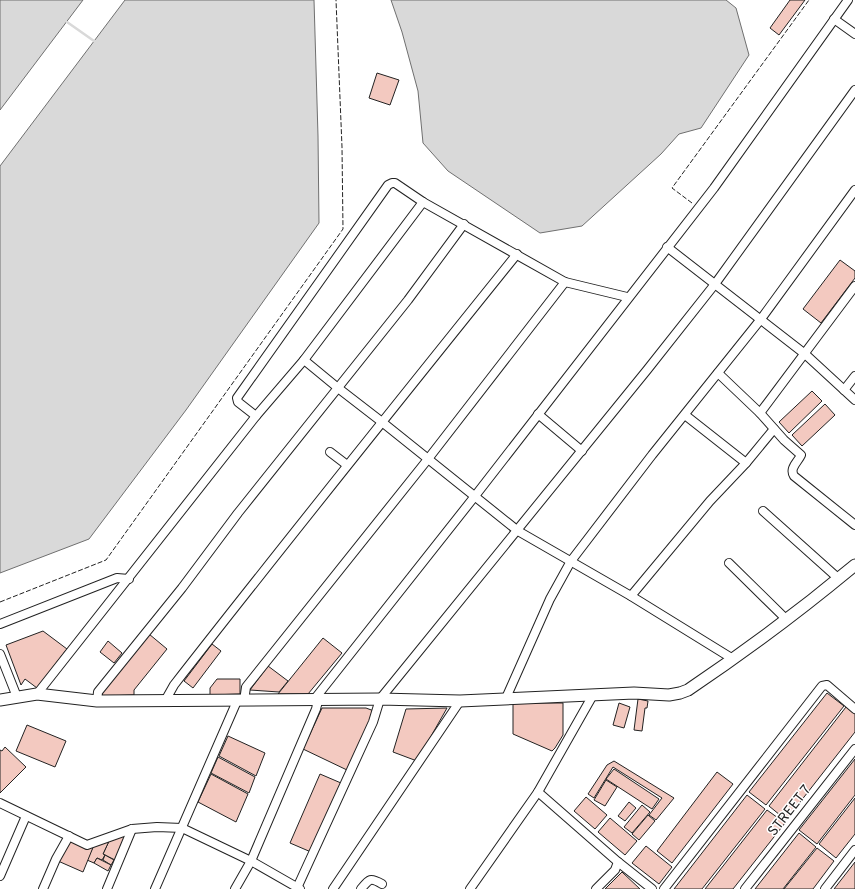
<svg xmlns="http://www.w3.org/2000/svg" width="855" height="889" viewBox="0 0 855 889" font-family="Overpass,sans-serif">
<rect width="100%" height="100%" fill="#fff"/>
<g fill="#d9d9d9" stroke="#6f6f6f">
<path d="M 0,0 L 83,0 L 0,110 Z"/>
<path d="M 125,0 L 314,0 L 318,136 L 319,223 L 186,410 L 89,539 L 0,573 L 0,166 Z"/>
<path d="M 391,0 L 726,0 L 736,8 L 749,55 L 701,128 L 679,134 L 661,154 L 582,226 L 540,233 L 448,171 L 423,143 L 418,91 L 402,32 Z"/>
</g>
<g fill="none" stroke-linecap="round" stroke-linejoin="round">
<path stroke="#d9d9d9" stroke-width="2.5" d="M 67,22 L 94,41"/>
</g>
<g fill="#f3c9c0" stroke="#222">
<path d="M 790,0 L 805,0 L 779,35 L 770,28 Z"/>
<path d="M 377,73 L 399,80 L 390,105 L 369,98 Z"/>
<path d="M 840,260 L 855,271 L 855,278 L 821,323 L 803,309 Z"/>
<path d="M 812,391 L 822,401 L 789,433 L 779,422 Z"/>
<path d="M 825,404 L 835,415 L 802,446 L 792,435 Z"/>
<path d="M 43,631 L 67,649 L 37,688 L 25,679 L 21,685 L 6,645 Z"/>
<path d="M 149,634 L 167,649 L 134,690 L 134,695 L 104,696 L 102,694 L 102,691 Z"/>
<path d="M 323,638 L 342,653 L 308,694 L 278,694 Z"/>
<path d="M 108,641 L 122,653 L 114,663 L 100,652 Z"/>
<path d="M 212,644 L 221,651 L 193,688 L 184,681 Z"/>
<path d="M 268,666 L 288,681 L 279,692 L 250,690 Z"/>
<path d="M 217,679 L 240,679 L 240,694 L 210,695 L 210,688 Z"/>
<path d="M 827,693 L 844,706 L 766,805 L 749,792 Z"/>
<path d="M 638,699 L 648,701 L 647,708 L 645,708 L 642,731 L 634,730 Z"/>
<path d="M 513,703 L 563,703 L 563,735 L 555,748 L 552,751 L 513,734 Z"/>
<path d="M 619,703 L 630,707 L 624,728 L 613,725 Z"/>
<path d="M 846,707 L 855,714 L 855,732 L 786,820 L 769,806 Z"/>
<path d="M 322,708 L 366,708 L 374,711 L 347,770 L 303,749 Z"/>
<path d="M 447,708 L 417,761 L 393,752 L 406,709 Z"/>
<path d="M 27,725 L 66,741 L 55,767 L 16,751 Z"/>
<path d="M 228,736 L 265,753 L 256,776 L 219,756 Z"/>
<path d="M 5,747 L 26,767 L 0,793 L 0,750 L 2,751 Z"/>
<path d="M 218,757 L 255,777 L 249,793 L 211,773 Z"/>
<path d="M 855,759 L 855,795 L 817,844 L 799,830 Z"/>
<path d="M 614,761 L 674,798 L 656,820 L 649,815 L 662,798 L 613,767 L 594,798 L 588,794 L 607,765 Z"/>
<path d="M 614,769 L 659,799 L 652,809 L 606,779 Z"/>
<path d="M 717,772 L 733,784 L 672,863 L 657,851 Z"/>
<path d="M 211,774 L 248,794 L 236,822 L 198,802 Z"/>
<path d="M 320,774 L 341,783 L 311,852 L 290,843 Z"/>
<path d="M 606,780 L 617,787 L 605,806 L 594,800 Z"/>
<path d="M 747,795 L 765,809 L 702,889 L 674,889 Z"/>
<path d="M 586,797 L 607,815 L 595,829 L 574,811 Z"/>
<path d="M 855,798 L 855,834 L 836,858 L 819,844 Z"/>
<path d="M 629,802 L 636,808 L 625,821 L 618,816 Z"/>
<path d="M 642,805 L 650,812 L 632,833 L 624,827 Z"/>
<path d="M 767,810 L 785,823 L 733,889 L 705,889 Z"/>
<path d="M 648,815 L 655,821 L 639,840 L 632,834 Z"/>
<path d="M 610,818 L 637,841 L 625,855 L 598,832 Z"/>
<path d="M 129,831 L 115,860 L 103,854 L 110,839 Z"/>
<path d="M 799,833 L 816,847 L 783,889 L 755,889 Z"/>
<path d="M 110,839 L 103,854 L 105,855 L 102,860 L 97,858 L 94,863 L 87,860 L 94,845 Z"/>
<path d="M 68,840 L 94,845 L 83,872 L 58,861 Z"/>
<path d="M 646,846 L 672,867 L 659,884 L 632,863 Z"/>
<path d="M 817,848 L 834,861 L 813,889 L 784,889 Z"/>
<path d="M 105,855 L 114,860 L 111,865 L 103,860 Z"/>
<path d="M 97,858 L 111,865 L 108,871 L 94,863 Z"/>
<path d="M 855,862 L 855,889 L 834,889 Z"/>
<path d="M 622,872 L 640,889 L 605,889 Z"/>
</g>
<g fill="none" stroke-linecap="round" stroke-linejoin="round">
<g stroke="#222" stroke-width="10">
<g id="street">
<path d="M 834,19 L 855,34"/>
<path d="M 667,247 L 805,354 L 855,400"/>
<path d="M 304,360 L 338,388 L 382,422 L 518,531 L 631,596 L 733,659"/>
<path d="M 718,373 L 760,413 L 784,440 L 801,455 C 798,462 789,468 794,476 L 855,525"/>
<path d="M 844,390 L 855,376"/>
<path d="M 760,413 L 855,286"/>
<path d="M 538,414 L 582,451"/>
<path d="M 685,415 L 746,463"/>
<path d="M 256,416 L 238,402 L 237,398 L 388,185 L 392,183 L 395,183 L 423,202 L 565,282 L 627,297"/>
<path d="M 330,452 L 347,465"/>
<path d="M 763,511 L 839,579"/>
<path d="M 729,563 L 787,620"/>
<path d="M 631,596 L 710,501 L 746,463 L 774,429"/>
<path d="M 0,624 L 117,578 L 129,579"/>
<path d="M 0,654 L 17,697"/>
<path d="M 37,694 L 256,416 L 304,360 L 423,202"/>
<path d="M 506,698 L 550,599 L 571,561 L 652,455 L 761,319 L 855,190"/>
<path d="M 97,701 L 98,692 L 182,588 L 238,513 L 408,300 L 464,224"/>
<path d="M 165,701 L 174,685 C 287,540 402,397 517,254"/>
<path d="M 244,701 L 246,687 L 428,459 L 565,282"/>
<path d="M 313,701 L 475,496 L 714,188 L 848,0"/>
<path d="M 538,792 L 618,862 L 652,889"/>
<path d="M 0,803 L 87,845 L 132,829 L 157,827 L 182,828 L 251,861 L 300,889"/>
<path d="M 0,876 L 26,816"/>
<path d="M 297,888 L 373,722 L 380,699 L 647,370 L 715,284 L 855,90"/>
<path d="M 43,889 L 56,859 L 69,836"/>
<path d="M 107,889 L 132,829"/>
<path d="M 155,889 L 237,701"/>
<path d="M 235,889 L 251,861 L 316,709 L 318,701"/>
<path d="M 333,889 L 460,701"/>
<path d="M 361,889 C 369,879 370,877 382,884"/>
<path d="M 470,889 L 538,792 L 593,695"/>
<path d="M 596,889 L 615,870 L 618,862"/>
<path d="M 664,889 L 822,686 L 827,685 L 855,709"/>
<path d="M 745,889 L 855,749"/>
<path d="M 825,889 L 855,850"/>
</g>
</g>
<g stroke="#222" stroke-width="13">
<path id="secondary" d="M 0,700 L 37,694 L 97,701 L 380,699 L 460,701 L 634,693 L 669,695 L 680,693 L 688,690 C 746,651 801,610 855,565"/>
</g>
<use href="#street" stroke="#fff" stroke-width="8"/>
<use href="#secondary" stroke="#fff" stroke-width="11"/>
<g stroke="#222" stroke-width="1" stroke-dasharray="5 2" stroke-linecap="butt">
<path d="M 692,203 L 672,188 L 809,0"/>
<path d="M 0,602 L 106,560 L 343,229 L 342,147 L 336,0"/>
</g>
</g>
<g text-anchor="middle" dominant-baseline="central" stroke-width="3" stroke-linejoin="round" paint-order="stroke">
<g font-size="14" fill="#222" stroke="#fff">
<text transform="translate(790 811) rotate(-52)">STREET 7</text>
</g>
</g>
</svg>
